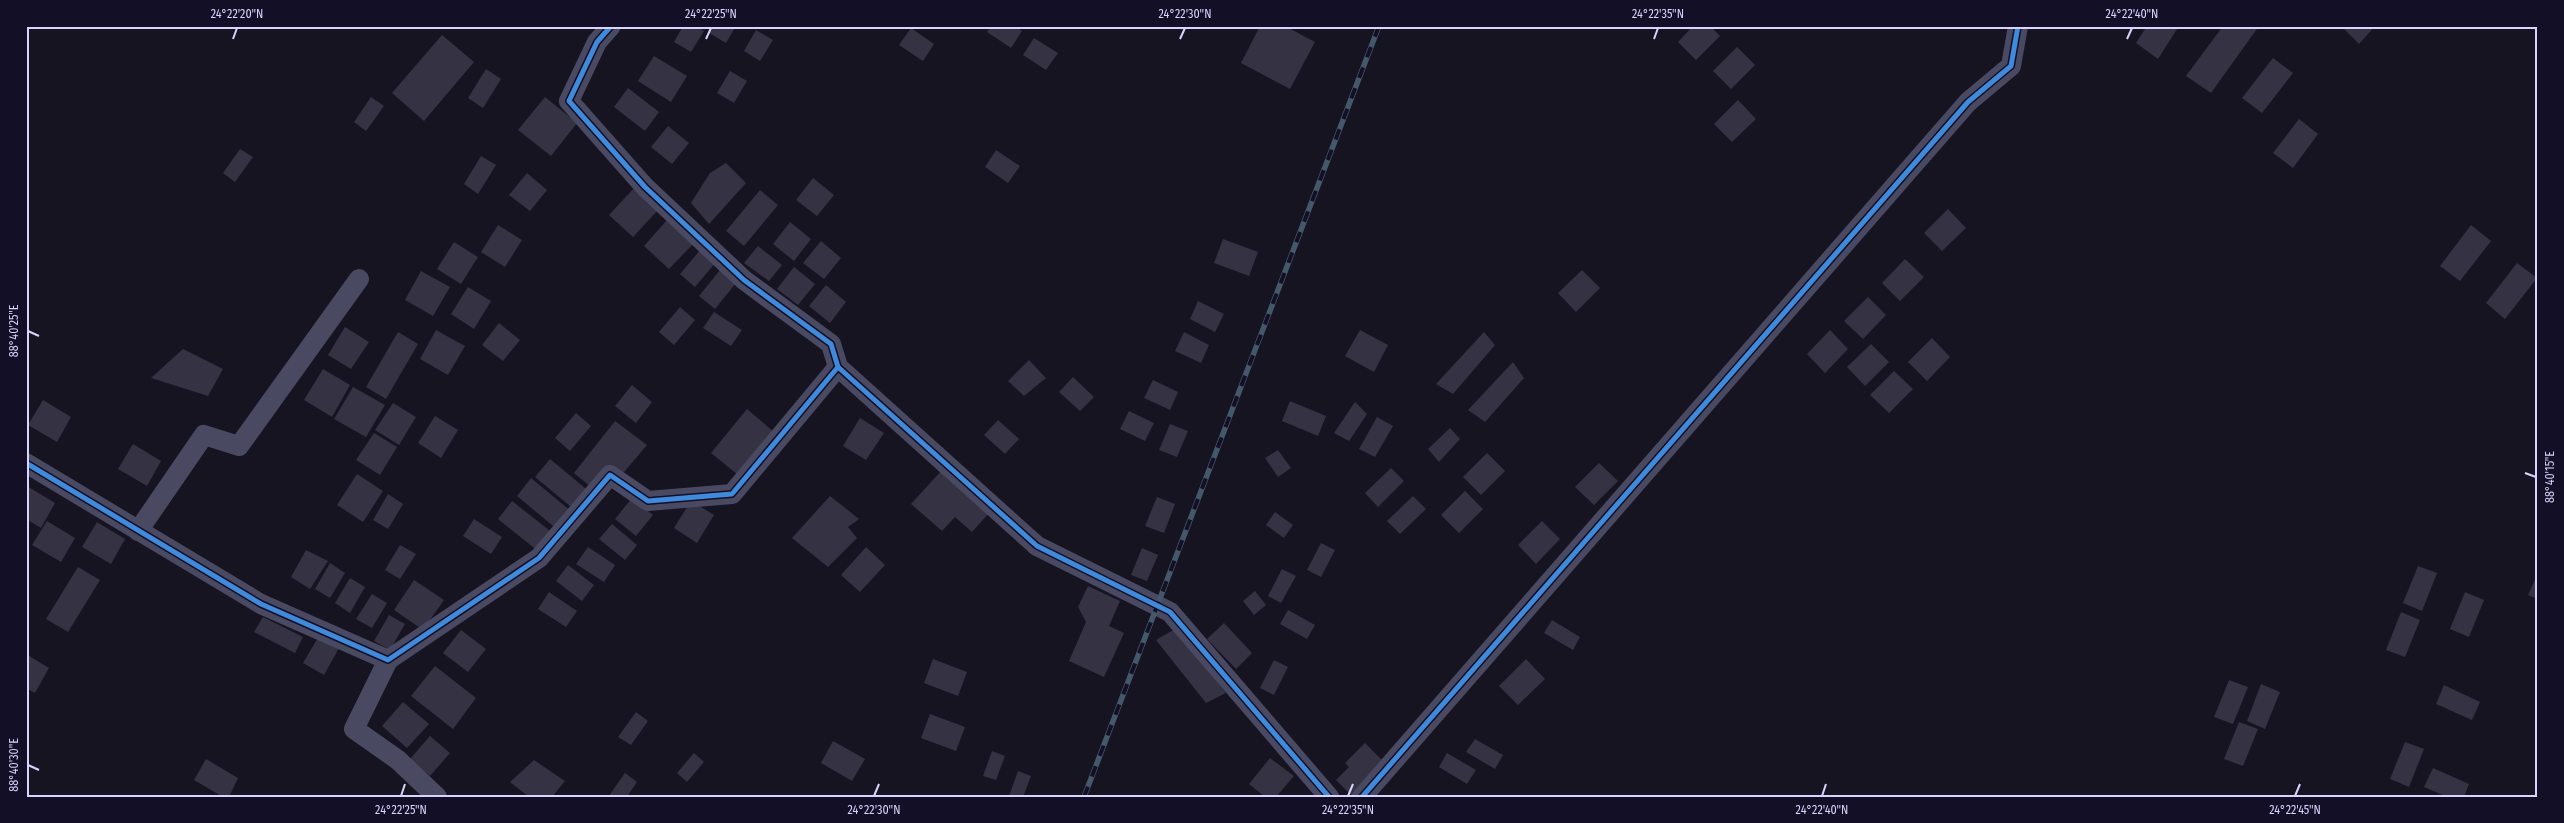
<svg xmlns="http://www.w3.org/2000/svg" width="2564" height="823" viewBox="0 0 2564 823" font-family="'Fira Sans Condensed',sans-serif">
<rect width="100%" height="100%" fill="#161421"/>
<g fill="#343243">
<path d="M 683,26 L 696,26 L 704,31 L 691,52 L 674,42 Z"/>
<path d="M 713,26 L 736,26 L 726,43 L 709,33 Z"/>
<path d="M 991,26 L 1015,26 L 1022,31 L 1011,48 L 987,32 Z"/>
<path d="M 1260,26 L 1285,26 L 1315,42 L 1290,89 L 1241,63 Z"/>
<path d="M 1693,26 L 1710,26 L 1720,36 L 1696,60 L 1678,42 Z"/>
<path d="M 2147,26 L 2179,26 L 2158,59 L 2136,43 Z"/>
<path d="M 2223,26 L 2259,26 L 2211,93 L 2186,76 Z"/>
<path d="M 2341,26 L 2375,26 L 2359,44 Z"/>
<path d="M 911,28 L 934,44 L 923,61 L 899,45 Z"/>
<path d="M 756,30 L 773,40 L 760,61 L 744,51 Z"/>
<path d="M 442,35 L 474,62 L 424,121 L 392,93 Z"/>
<path d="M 1034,38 L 1058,53 L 1046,70 L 1023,55 Z"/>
<path d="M 1737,47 L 1755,65 L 1731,89 L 1713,71 Z"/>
<path d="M 654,56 L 687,76 L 671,102 L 638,81 Z"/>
<path d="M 2273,58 L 2293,73 L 2262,113 L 2242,98 Z"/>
<path d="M 486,69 L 501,79 L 483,108 L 468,98 Z"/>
<path d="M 730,71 L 747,81 L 734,103 L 717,93 Z"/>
<path d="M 628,88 L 659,112 L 645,131 L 614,107 Z"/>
<path d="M 371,97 L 384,106 L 366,131 L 354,122 Z"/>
<path d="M 545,97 L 577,123 L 551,156 L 518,130 Z"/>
<path d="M 1738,100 L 1756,119 L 1732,142 L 1714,124 Z"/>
<path d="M 2299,119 L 2318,134 L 2293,168 L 2273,153 Z"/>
<path d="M 668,126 L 689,143 L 672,164 L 651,147 Z"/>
<path d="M 240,149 L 253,157 L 235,182 L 223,173 Z"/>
<path d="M 996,150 L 1020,166 L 1008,183 L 985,167 Z"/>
<path d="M 481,156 L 496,165 L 478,194 L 464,184 Z"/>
<path d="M 726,163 L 746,183 L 709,224 L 691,203 L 710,173 Z"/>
<path d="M 527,173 L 547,190 L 530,211 L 509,195 Z"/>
<path d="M 813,178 L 834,195 L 817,216 L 796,200 Z"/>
<path d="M 635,187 L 659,209 L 633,237 L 609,215 Z"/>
<path d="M 760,190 L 778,205 L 744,246 L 726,231 Z"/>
<path d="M 1948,209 L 1966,228 L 1942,251 L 1924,233 Z"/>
<path d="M 668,219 L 694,243 L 669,269 L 644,246 Z"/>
<path d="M 790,222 L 811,239 L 794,261 L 773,244 Z"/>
<path d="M 498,225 L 522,240 L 505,267 L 481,252 Z"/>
<path d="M 2471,225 L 2491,241 L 2460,281 L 2440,266 Z"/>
<path d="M 1223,239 L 1258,252 L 1249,276 L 1214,263 Z"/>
<path d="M 821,241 L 841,258 L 824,279 L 803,263 Z"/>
<path d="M 454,242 L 478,257 L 461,284 L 437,269 Z"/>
<path d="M 758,246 L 782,265 L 769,281 L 744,263 Z"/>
<path d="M 701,249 L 716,262 L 695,287 L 680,274 Z"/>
<path d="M 1905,259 L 1924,277 L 1900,301 L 1882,283 Z"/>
<path d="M 2517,263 L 2537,278 L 2505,319 L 2486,303 Z"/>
<path d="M 794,267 L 815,284 L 798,305 L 777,289 Z"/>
<path d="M 720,270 L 736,283 L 715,309 L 699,296 Z"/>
<path d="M 1582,270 L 1600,288 L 1576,312 L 1558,293 Z"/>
<path d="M 421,271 L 450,287 L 433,316 L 405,300 Z"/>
<path d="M 826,285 L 846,302 L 830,323 L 809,306 Z"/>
<path d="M 468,287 L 491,301 L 474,329 L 451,314 Z"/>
<path d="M 1868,297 L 1886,315 L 1863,339 L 1844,321 Z"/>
<path d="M 1198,301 L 1224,314 L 1215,332 L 1190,319 Z"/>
<path d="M 680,307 L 695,320 L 674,345 L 659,332 Z"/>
<path d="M 714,312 L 742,330 L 731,346 L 703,328 Z"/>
<path d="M 499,323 L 520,340 L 503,361 L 482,345 Z"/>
<path d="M 345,327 L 369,342 L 351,369 L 328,355 Z"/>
<path d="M 436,330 L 465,346 L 448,375 L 420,359 Z"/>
<path d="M 1360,330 L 1388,345 L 1374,372 L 1345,356 Z"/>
<path d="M 1830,330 L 1848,349 L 1825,373 L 1807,354 Z"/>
<path d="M 398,332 L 418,344 L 386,399 L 366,387 Z"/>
<path d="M 1184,332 L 1209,345 L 1201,363 L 1175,351 Z"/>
<path d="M 1484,332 L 1495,345 L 1453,394 L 1436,384 Z"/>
<path d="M 1932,338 L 1950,357 L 1927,381 L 1908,362 Z"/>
<path d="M 1871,344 L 1889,362 L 1865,386 L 1847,367 Z"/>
<path d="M 183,349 L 223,369 L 208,396 L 151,378 Z"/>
<path d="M 1029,360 L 1046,378 L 1024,396 L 1008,381 Z"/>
<path d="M 1513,362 L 1524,378 L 1485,422 L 1468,410 Z"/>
<path d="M 323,369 L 350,385 L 332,417 L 304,400 Z"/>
<path d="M 1894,371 L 1913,389 L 1889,413 L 1870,395 Z"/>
<path d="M 1073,377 L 1094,397 L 1080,411 L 1059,392 Z"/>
<path d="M 1153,380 L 1178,392 L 1170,410 L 1144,398 Z"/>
<path d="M 632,385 L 652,402 L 636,423 L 615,406 Z"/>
<path d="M 353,387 L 385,405 L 366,437 L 334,419 Z"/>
<path d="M 43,400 L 71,417 L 57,442 L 28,425 Z"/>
<path d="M 1290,401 L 1326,416 L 1318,436 L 1282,421 Z"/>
<path d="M 1355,402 L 1367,414 L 1349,441 L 1334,433 Z"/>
<path d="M 393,403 L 416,417 L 399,445 L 375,430 Z"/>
<path d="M 747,409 L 774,432 L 738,475 L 711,453 Z"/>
<path d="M 1129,411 L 1154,423 L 1145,441 L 1120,429 Z"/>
<path d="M 576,413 L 591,426 L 570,451 L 555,438 Z"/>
<path d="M 435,416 L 458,430 L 441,458 L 418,443 Z"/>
<path d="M 1377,417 L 1393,426 L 1375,457 L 1359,449 Z"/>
<path d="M 860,418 L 884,433 L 866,460 L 843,446 Z"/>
<path d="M 998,420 L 1019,439 L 1005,454 L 984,435 Z"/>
<path d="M 615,421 L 647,445 L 603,497 L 574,473 Z"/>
<path d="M 1170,424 L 1188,431 L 1177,457 L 1159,450 Z"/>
<path d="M 1450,428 L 1460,439 L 1439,462 L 1428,449 Z"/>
<path d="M 374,433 L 397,447 L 380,475 L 356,460 Z"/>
<path d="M 133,444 L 161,461 L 147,486 L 118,469 Z"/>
<path d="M 1278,450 L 1291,468 L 1278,477 L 1265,458 Z"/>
<path d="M 1487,453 L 1505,471 L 1481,495 L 1463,477 Z"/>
<path d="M 550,459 L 591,493 L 576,511 L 535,477 Z"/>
<path d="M 1599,463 L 1618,481 L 1594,505 L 1575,487 Z"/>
<path d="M 1391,468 L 1404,481 L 1378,507 L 1365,493 Z"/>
<path d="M 942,470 L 989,513 L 972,532 L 955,517 L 942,531 L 911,504 Z"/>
<path d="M 357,474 L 383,491 L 363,522 L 337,505 Z"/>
<path d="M 531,478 L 572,512 L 558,530 L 517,496 Z"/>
<path d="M 27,486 L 55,503 L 41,528 L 26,519 Z"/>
<path d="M 1465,491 L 1483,509 L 1459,533 L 1441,515 Z"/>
<path d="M 388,494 L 403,504 L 388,529 L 373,520 Z"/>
<path d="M 830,496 L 859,519 L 848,527 L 857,538 L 828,567 L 792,538 Z"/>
<path d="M 1413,496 L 1426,509 L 1400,534 L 1387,521 Z"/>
<path d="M 1157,497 L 1175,504 L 1164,533 L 1145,526 Z"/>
<path d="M 632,498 L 653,515 L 636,536 L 615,519 Z"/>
<path d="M 512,501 L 554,534 L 539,552 L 498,519 Z"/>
<path d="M 691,501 L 714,515 L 697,543 L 674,528 Z"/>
<path d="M 1275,512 L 1293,525 L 1284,538 L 1266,525 Z"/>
<path d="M 474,519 L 502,537 L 491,554 L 463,536 Z"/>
<path d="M 47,521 L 75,538 L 61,562 L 32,545 Z"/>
<path d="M 1542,521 L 1560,539 L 1536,564 L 1518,545 Z"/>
<path d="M 97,522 L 125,539 L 111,564 L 82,547 Z"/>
<path d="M 612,524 L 637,545 L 625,560 L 599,539 Z"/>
<path d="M 1321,543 L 1335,550 L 1321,577 L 1307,570 Z"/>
<path d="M 400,545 L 416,554 L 400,579 L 385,570 Z"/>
<path d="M 588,547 L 615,565 L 604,582 L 576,564 Z"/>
<path d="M 866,547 L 885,565 L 860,592 L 841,575 Z"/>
<path d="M 1142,548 L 1158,555 L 1147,581 L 1131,575 Z"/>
<path d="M 306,550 L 328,561 L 310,589 L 291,577 Z"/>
<path d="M 330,563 L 345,573 L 330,598 L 315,589 Z"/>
<path d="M 568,565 L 594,585 L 582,601 L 556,581 Z"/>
<path d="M 2418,566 L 2437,573 L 2422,611 L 2403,603 Z"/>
<path d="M 78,567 L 100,580 L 68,632 L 46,619 Z"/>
<path d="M 1282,569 L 1296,576 L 1281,603 L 1268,596 Z"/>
<path d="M 2538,573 L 2538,599 L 2528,595 Z"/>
<path d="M 350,578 L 365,587 L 350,613 L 335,603 Z"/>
<path d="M 414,580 L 444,600 L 423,630 L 394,610 Z"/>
<path d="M 1088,586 L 1120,601 L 1109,626 L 1124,633 L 1104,677 L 1069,661 L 1086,622 L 1078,607 Z"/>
<path d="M 1255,591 L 1266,605 L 1254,615 L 1243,601 Z"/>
<path d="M 549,592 L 577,611 L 566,627 L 538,609 Z"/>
<path d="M 2465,592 L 2484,600 L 2469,637 L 2450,629 Z"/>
<path d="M 372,594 L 387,603 L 372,628 L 356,619 Z"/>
<path d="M 1288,610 L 1315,625 L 1307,639 L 1280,624 Z"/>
<path d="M 2401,612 L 2420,620 L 2405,657 L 2386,650 Z"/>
<path d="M 389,615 L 405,624 L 390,650 L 374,641 Z"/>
<path d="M 263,617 L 303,637 L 295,653 L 254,632 Z"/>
<path d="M 1552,620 L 1580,637 L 1573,650 L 1544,633 Z"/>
<path d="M 1224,623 L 1252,653 L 1236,669 L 1207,639 Z"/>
<path d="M 1175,629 L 1226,693 L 1206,703 L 1156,640 Z"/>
<path d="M 461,630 L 486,649 L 468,672 L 443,653 Z"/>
<path d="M 319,636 L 339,648 L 324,675 L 303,663 Z"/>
<path d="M 26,654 L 49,668 L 35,693 L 26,688 Z"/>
<path d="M 933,659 L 967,672 L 958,696 L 924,683 Z"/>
<path d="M 1526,659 L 1545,679 L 1518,705 L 1499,686 Z"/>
<path d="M 1274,660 L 1288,667 L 1274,695 L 1260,688 Z"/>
<path d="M 435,666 L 476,698 L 453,729 L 411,696 Z"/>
<path d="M 2229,680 L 2248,687 L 2233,724 L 2214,717 Z"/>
<path d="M 2261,684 L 2280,692 L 2265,729 L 2247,721 Z"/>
<path d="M 2444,685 L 2480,702 L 2472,720 L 2436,704 Z"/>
<path d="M 403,702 L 429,724 L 407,748 L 382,726 Z"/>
<path d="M 636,712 L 648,721 L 631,745 L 618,737 Z"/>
<path d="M 930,714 L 965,727 L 956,751 L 921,738 Z"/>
<path d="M 2239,722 L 2258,729 L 2243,766 L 2224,759 Z"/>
<path d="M 430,736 L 450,753 L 430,776 L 410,759 Z"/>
<path d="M 1475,739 L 1503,755 L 1495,769 L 1466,752 Z"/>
<path d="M 833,741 L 865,759 L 852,781 L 821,763 Z"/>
<path d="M 2405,742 L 2424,749 L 2409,787 L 2390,779 Z"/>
<path d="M 1365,743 L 1385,763 L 1352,796 L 1336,780 L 1349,767 L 1345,763 Z"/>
<path d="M 992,751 L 1005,756 L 996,780 L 983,776 Z"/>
<path d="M 694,753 L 704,762 L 687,782 L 677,773 Z"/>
<path d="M 1447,753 L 1476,770 L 1467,784 L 1439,767 Z"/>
<path d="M 1270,758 L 1294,776 L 1276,797 L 1265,797 L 1249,784 Z"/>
<path d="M 206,759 L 238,778 L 229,797 L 223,797 L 194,780 Z"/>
<path d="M 534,760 L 565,781 L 552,797 L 529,797 L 510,782 Z"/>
<path d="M 2433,768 L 2469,784 L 2464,797 L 2447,797 L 2424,787 Z"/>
<path d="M 1018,771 L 1031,776 L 1023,797 L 1011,797 L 1009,796 Z"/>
<path d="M 625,773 L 637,782 L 627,797 L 608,797 Z"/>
</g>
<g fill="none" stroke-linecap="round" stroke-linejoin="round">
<g stroke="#4a4962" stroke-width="20">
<path d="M 611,26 L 597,42 L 569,101 L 645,187 L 744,280 L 831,344 L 838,367 L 1037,546 L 1170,612 L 1329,797"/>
<path d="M 26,463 L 261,604 L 388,660 L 539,558 L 610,475 L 648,501 L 732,494 L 838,367"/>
<path d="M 138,531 L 204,435 L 239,446 L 359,279"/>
<path d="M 388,660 L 354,729 L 398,760 L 437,797"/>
<path d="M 1362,797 L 1968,102 L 2011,66 L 2018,26"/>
</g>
<g stroke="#43596b" stroke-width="5.5">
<path id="rail" d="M 1084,797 L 1379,26"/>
</g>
<use href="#rail" stroke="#130f26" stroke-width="4" stroke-dasharray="11" stroke-linecap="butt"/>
<g stroke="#130f26" stroke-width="8">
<g id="cycleway">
<path d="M 611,26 L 597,42 L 569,101 L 645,187 L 744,280 L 831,344 L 838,367 L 1037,546 L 1170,612 L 1329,797"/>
<path d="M 26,463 L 261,604 L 388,660 L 539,558 L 610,475 L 648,501 L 732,494 L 838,367"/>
<path d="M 1362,797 L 1968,102 L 2011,66 L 2018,26"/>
</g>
</g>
<use href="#cycleway" stroke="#408adc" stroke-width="5"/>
</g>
<path fill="none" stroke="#d9d4ff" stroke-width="2" d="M 233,39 L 237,28M 706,39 L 711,28M 1180,39 L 1185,28M 1654,39 L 1658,28M 2127,39 L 2132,28M 28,331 L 39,336M 2525,473 L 2536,477M 28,765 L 39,770M 401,796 L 405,784M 874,796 L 879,784M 1348,796 L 1353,784M 1822,796 L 1826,784M 2295,796 L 2300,784"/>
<rect width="2564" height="823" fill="none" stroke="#130f26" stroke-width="55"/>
<rect x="28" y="28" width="2508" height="768" fill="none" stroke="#d9d4ff" stroke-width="2"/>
<g font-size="12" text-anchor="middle" fill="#d9d4ff">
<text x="237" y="18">24°22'20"N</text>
<text x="711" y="18">24°22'25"N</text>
<text x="1185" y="18">24°22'30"N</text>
<text x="1658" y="18">24°22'35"N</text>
<text x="2132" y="18">24°22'40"N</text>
<text transform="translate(14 331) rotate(-90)" y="4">88°40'25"E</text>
<text transform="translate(2550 477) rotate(-90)" y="4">88°40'15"E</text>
<text transform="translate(14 765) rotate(-90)" y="4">88°40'30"E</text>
<text x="401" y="814">24°22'25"N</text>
<text x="874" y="814">24°22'30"N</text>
<text x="1348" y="814">24°22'35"N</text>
<text x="1822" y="814">24°22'40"N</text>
<text x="2295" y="814">24°22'45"N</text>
</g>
</svg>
